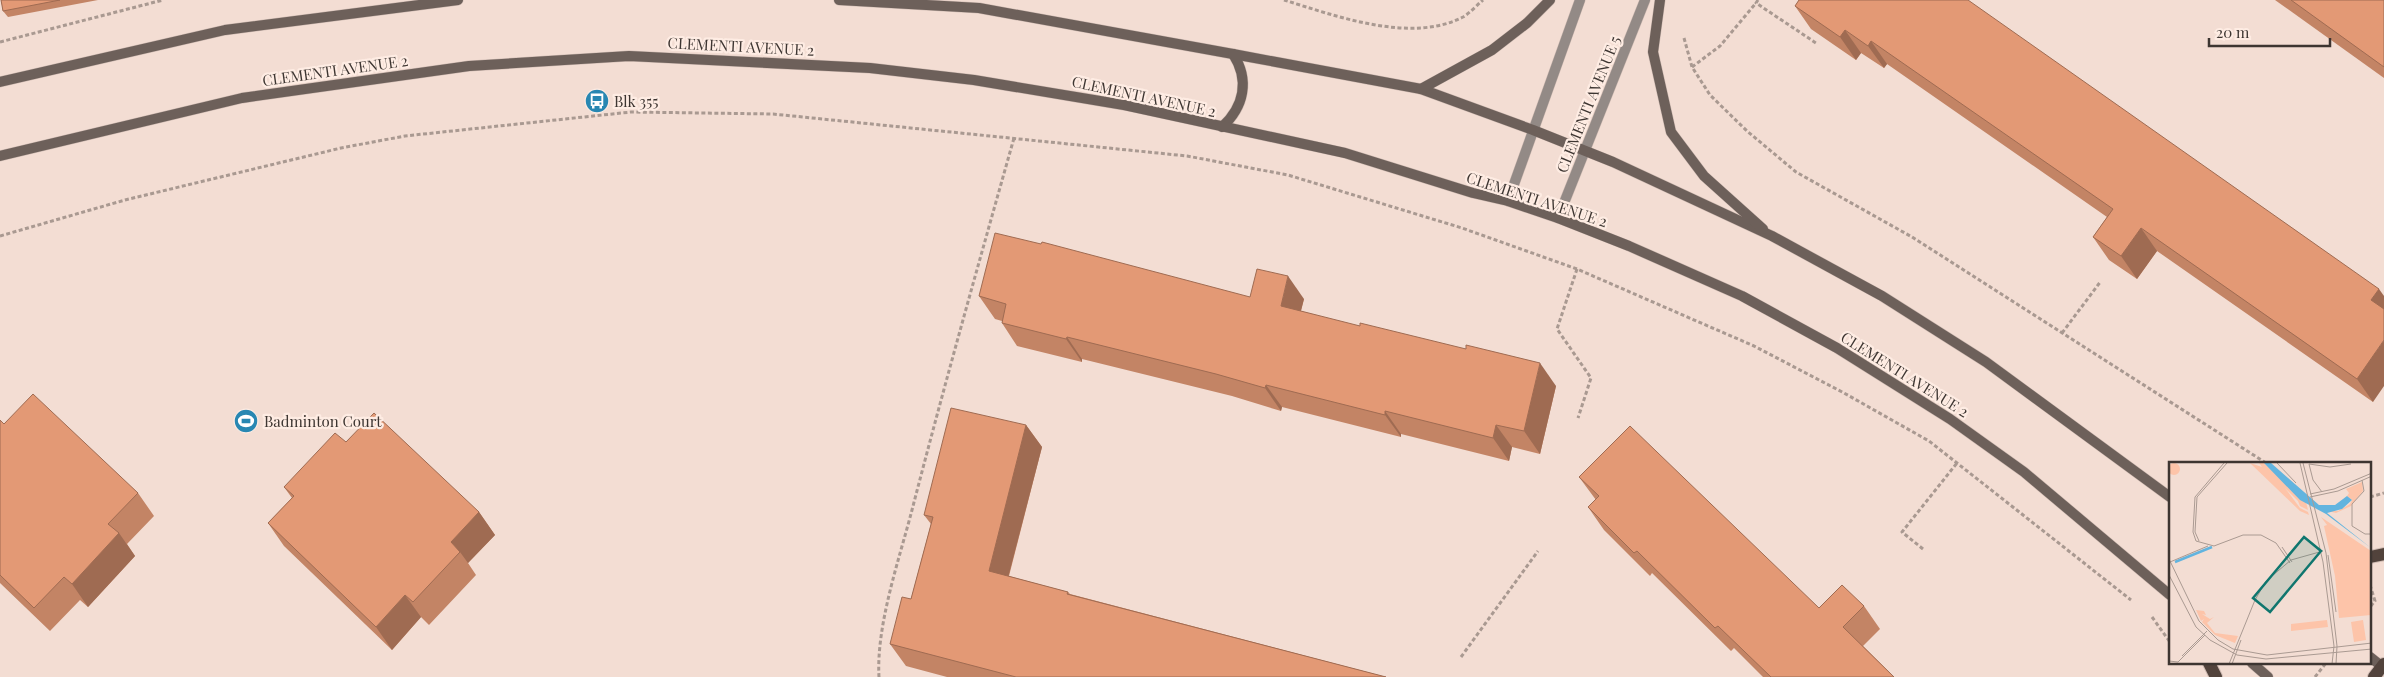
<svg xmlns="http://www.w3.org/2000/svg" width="2384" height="677" viewBox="0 0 2384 677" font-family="'Playfair Display',serif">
<rect width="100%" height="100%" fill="#f3ddd3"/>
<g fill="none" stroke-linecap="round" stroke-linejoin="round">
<g stroke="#cfbbb3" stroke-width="11">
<g id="minor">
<path d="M 1508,201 L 1580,0"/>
<path d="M 1558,218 L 1645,0"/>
</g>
</g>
<g stroke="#cfbbb3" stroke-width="11">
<g id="secondary">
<path d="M 839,0 L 979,8 L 1233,54 L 1421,89 L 1533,130 L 1613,162 L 1772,236 L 1882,296 L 1986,362 L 2170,497"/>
<path d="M 1660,0 L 1653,52 L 1671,132 L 1704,176 L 1763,229"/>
<path d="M 0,82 L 225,30 L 458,0"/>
<path d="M 1421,89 L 1492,50 L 1527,23 L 1550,0"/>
<path d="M 1222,127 C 1244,107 1250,80 1233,54"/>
<path d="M 0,156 L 242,98 L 469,66 L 629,56 L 870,68 L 974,80 L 1124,105 L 1345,153 L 1473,193 L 1508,201 L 1558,218 L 1629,246 L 1742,296 L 1837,348 L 1950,419 L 2024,472 L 2170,595"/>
<path d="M 2370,657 L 2384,668"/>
<path d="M 2252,663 L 2268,677"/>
</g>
</g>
<g stroke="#cfbbb3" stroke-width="14">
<g id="primary">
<path d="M 2370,557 L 2384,554"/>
<path d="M 2209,663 L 2216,677"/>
<path d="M 2374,677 L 2384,664"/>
</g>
</g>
<g stroke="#a99991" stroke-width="3" stroke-dasharray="4 2.5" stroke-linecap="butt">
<path d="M 1284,0 C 1336,16 1411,44 1463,17 C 1470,13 1477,5 1483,0"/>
<path d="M 1758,0 L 1756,3 L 1816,43"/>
<path d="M 1684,38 L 1692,67 L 1710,95 L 1747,131 L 1796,172 L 1912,237 L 2266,463"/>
<path d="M 0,42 L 163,0"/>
<path d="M 1692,67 L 1720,46 L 1756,3"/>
<path d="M 0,236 L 125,200 L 341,148 L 405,136 L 631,112 L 773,114 L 1187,156 L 1288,175 L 1462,228 L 1577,269 L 1754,346 L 1844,393 L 1929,441 L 2131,600"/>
<path d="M 1577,269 L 1557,329 L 1591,378 L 1578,418"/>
<path d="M 2062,333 L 2101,281"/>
<path d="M 2370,497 L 2384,493"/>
<path d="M 1923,549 L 1902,532 L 1957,463"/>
<path d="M 2370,585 L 2375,601 L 2370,607"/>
<path d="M 2152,617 L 2170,642"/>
<path d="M 1461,657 L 1538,551"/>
<path d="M 879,677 C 876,626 899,560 912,510 C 944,386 979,262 1014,138"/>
<path d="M 2315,677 L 2326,663"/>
</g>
<use href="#minor" stroke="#938a86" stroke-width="10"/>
<use href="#secondary" stroke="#6d605a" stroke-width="10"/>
<use href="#primary" stroke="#52433c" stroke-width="12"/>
</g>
<g fill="#c38465">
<path d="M 1,0 L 98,0 L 8,17 L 3,11 Z"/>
<path d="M 1799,0 L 2379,289 L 2373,402 L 2157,251 L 2137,279 L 2109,260 L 2093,237 L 2107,217 L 1887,64 L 1884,68 L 1861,53 L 1856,60 L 1811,29 L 1795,6 Z"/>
<path d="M 2275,0 L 2384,0 L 2384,78 Z"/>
<path d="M 979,296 L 1250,297 L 1304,299 L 1301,311 L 1556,386 L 1540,454 L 1512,447 L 1509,461 L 1401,434 L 1401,437 L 1282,407 L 1281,411 L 1232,396 L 1082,359 L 1082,362 L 1017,346 L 1002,323 L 1002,321 L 995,319 Z"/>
<path d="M 0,420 L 4,424 L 138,493 L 154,516 L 127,544 L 135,556 L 88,607 L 80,600 L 50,631 L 0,583 Z"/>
<path d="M 1026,425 L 1042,447 L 1009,576 L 1068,592 L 1070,594 L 1386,677 L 947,677 L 906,666 L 890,644 L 911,599 L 931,524 L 924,515 Z"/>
<path d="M 346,442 L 479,512 L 495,535 L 468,563 L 476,575 L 429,625 L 421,617 L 392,650 L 284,546 L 268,523 L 292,498 L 284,487 Z"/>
<path d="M 1579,477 L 1819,608 L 1864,606 L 1880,629 L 1863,646 L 1894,677 L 1763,677 L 1734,648 L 1731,651 L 1652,573 L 1650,576 L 1604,530 L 1588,507 L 1596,500 Z"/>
</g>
<g fill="#9f6b52">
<path d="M 1845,30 L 1861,53 L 1856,60 L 1840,37 Z"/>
<path d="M 1871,41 L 1887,64 L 1884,68 L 1868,46 Z"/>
<path d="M 2141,228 L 2157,251 L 2137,279 L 2121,256 Z"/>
<path d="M 1288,276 L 1304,299 L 1296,329 L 1281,306 Z"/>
<path d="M 2379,289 L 2384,296 L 2384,318 L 2371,300 Z"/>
<path d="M 1067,337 L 1082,359 L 1082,362 L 1066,339 Z"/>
<path d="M 2384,340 L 2384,386 L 2373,402 L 2357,379 Z"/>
<path d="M 1540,363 L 1556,386 L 1540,454 L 1524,431 Z"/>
<path d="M 1266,385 L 1282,407 L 1281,411 L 1265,388 Z"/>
<path d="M 1385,411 L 1401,434 L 1401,437 L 1385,415 Z"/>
<path d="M 1026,425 L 1042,447 L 1004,593 L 989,571 Z"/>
<path d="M 1496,425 L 1512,447 L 1509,461 L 1493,438 Z"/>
<path d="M 479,512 L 495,535 L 468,563 L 460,552 L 451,542 Z"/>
<path d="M 119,533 L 135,556 L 88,607 L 72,584 Z"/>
<path d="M 405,595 L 421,617 L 392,650 L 376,627 Z"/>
</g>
<g fill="#e39975" stroke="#9f6b52">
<path d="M 1,0 L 60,0 L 3,11 Z"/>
<path d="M 1799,0 L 1968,0 L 2379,289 L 2371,300 L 2384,309 L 2384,340 L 2357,379 L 2141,228 L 2121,256 L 2093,237 L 2113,209 L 1871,41 L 1868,46 L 1845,30 L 1840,37 L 1795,6 Z"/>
<path d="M 2291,0 L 2384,0 L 2384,67 Z"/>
<path d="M 995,233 L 1041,244 L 1042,242 L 1250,297 L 1257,269 L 1288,276 L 1281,306 L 1360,326 L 1360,323 L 1466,349 L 1466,345 L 1540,363 L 1524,431 L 1496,425 L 1493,438 L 1385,411 L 1385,415 L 1266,385 L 1265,388 L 1216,374 L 1067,337 L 1066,339 L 1002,323 L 1006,304 L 979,296 Z"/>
<path d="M 33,394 L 138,493 L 108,524 L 119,533 L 72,584 L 64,577 L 34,608 L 0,575 L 0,420 L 4,424 Z"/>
<path d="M 951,408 L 1026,425 L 989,571 L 1068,592 L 1067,594 L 1386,677 L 1016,677 L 890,644 L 902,597 L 911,599 L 933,517 L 924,515 Z"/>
<path d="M 374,413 L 479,512 L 451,542 L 460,552 L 413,602 L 405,595 L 376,627 L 268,523 L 294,496 L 284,487 L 335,433 L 346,442 Z"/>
<path d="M 1630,426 L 1819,608 L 1842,585 L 1864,606 L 1843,627 L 1894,677 L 1771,677 L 1718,626 L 1715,628 L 1637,551 L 1634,553 L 1588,507 L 1599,496 L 1579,477 Z"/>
</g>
<defs>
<g id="bus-disc" transform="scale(1.25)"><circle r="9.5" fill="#2887b2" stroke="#feece3"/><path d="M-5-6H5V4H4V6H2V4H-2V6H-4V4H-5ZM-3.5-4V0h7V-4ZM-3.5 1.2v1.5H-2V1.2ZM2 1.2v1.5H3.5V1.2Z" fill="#fff"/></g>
<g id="stadium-disc" transform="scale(1.25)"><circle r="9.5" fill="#2887b2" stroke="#feece3"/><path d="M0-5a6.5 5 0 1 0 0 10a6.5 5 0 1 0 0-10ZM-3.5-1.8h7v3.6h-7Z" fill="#fff"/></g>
</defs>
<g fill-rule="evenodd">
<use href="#bus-disc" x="597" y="101"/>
<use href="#stadium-disc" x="246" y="421"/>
</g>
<g text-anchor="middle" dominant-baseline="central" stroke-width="4.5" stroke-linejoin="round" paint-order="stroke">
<g font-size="15" fill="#3d3531" stroke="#feece3">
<text transform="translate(741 46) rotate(3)">CLEMENTI AVENUE 2</text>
<text transform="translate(335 70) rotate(-8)">CLEMENTI AVENUE 2</text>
<text transform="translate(1144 96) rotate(12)">CLEMENTI AVENUE 2</text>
<text transform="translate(1588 104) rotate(-68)">CLEMENTI AVENUE 5</text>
<text transform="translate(1537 199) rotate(18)">CLEMENTI AVENUE 2</text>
<text transform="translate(1905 374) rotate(32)">CLEMENTI AVENUE 2</text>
</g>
<g font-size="15" fill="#3d3531" stroke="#feece3" text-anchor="start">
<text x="614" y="101">Blk 355</text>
<text x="264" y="421">Badminton Court</text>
</g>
</g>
<g transform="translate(2169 462)">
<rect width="202" height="202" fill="#f3ddd3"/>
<path d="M-1 7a6 6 0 1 1 12 0a6 6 0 1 1-12 0ZM 81,1 L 93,5 L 90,1 L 95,1 L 137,40 L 139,48 L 131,44 L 129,39 L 116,26 L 131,46 L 139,50 L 140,53 L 131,49 ZM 193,20 L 194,29 L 182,44 L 167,51 L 159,49 L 169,49 L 181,42 L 183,38 L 178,34 L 180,31 L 177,27 ZM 152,55 L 202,89 L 202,153 L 170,156 L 166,114 L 155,64 L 158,63 ZM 27,148 L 35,149 L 37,153 L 33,152 L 41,157 L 45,155 L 38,161 L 46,171 L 69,174 L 66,181 L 46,173 L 33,160 L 35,157 L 32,159 ZM 158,158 L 159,165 L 122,169 L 122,162 ZM 194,158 L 197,178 L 185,180 L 182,160 Z" fill="#fdc4a9"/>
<path d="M 95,1 L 102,1 L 150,43 L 166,43 L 178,34 L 183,38 L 173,47 L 158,51 L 202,86 L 157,52 L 131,38 Z" fill="#62b4df"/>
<path fill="none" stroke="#62b4df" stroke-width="2.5" d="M 6,100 L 43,85"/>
<path fill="none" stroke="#aa9a92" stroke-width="1" d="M 55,1 L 26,35 L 24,70 L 27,79 L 45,84 L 74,73 L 92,73 L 107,81 L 121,101M 108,1 L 127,21M 131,1 L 154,100 L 165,184 L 163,202M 134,1 L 157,91 L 168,184 L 167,202M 140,2 L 161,5 L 182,2M 140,2 L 144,18 L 153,30M 193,18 L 195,29 L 183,42 L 183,64 L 196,72 L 203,72M 141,32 L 165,27 L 203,11M 141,35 L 169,29 L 203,14M 30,79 L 26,70 L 28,35 L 58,1M 113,85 L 123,100M 159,93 L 167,150M 0,97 L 30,159 L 49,178 L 64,187 L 98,193 L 203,181M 1,100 L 39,84M 0,113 L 27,165 L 41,178 L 68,193 L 97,197 L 203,187M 13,194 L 38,169M 0,199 L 9,200 L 36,173M 60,202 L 86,138 L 97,119 L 122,98 L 154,89M 63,202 L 72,178"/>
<path fill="#0f766e" fill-opacity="0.15" stroke="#0f766e" stroke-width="2.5" d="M 135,75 L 152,89 L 101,150 L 84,136 Z"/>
<rect width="202" height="202" fill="none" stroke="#3d3531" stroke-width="2.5"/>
</g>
<path d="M2209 38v8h121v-8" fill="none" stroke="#3d3531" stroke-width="2.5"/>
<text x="2216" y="38" font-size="15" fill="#3d3531" stroke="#feece3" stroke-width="4" paint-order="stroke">20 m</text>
</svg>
